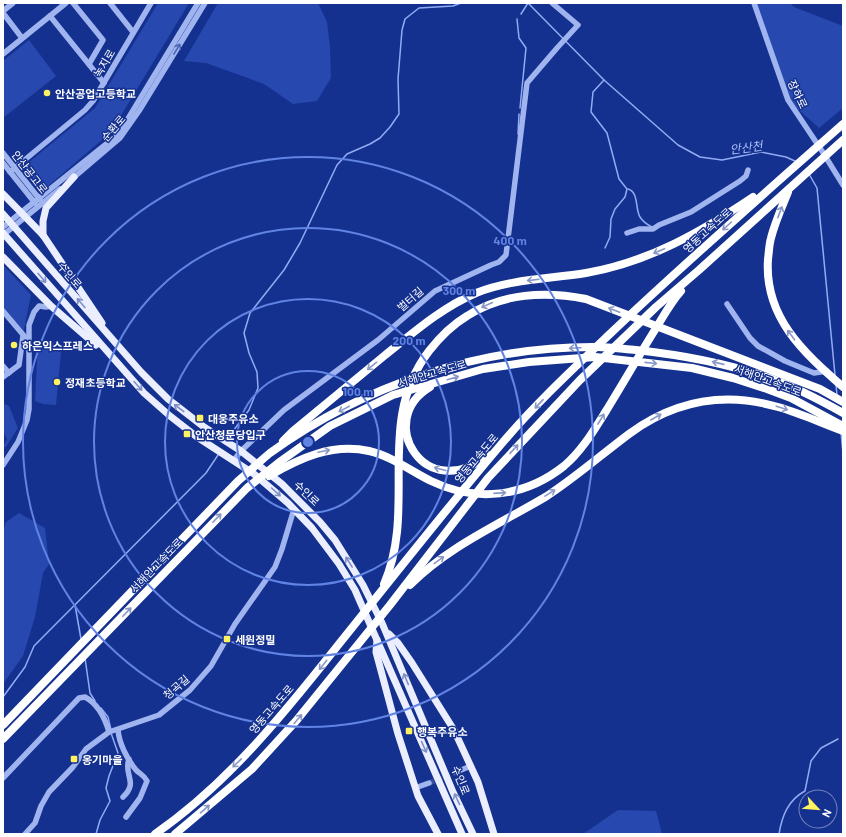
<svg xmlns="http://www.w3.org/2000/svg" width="846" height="837" viewBox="0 0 846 837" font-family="Barlow,'Noto Sans KR',sans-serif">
<rect width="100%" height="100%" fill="#15318f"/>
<g fill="#2748ae">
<path d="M 158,3 L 189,3 L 111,132 L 40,193 L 23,167 L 95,108 Z"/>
<path d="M 218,3 L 318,3 L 327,22 L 330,47 L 331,78 L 317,101 L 293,104 L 264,84 L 206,63 L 184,61 Z"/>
<path d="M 754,3 L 790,3 L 794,7 L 843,26 L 843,108 L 819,128 L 789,101 Z"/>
<path d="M 29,40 L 56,76 L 3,118 L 3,61 Z"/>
<path d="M 3,265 L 31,295 L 23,334 L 3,308 Z"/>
<path d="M 38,341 L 52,342 L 61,352 L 56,405 L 43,404 L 35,401 Z"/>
<path d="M 3,403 L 9,406 L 18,428 L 6,447 L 3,447 L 7,439 L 3,431 Z"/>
<path d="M 19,513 L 45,528 L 49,564 L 43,573 L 35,617 L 23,656 L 3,684 L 3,528 L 4,528 L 6,522 Z"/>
<path d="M 618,810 L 656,811 L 662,834 L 583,834 Z"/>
</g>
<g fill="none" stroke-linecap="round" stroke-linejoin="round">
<g stroke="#92acf3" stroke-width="1.5">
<path d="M 521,14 L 528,3 L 604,80 L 678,145 L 700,157 L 722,160 L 761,152 L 786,157 L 797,162"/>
<path d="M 517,19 L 519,38 L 526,48 L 520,108"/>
<path d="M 604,80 L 593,92 L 591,112 L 607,133 L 619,179 L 627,189 L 625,197 L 615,209 L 611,219 L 610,237 L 605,248"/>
<path d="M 518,134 L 519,114"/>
<path d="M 809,174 L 817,188 L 835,375"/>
<path d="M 628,189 C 639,192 635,209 640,217 C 643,222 646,224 652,227"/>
<path d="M 836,385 L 837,395"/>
<path d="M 841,433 L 843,453"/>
<path d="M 227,439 L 249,410 L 258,388 L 257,372 L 249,353 L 244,333 L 250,313 L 284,270 L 300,243 L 337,165 L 347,154 L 370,144 L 380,138 L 390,127 L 399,114 L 398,79 L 402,30 L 405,19 L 419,8 L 453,6 L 461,3"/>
<path d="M 75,605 L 81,639"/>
<path d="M 85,658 L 90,693 L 95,701"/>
<path d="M 3,697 L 25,667 L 34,646 L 206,473 L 218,455"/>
<path d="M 101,708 L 108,717 L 111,730"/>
<path d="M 96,834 L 100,820 L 110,801 L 106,788 L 109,776 L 118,753 L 111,733"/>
<path d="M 779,834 C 782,816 788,800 805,791 L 811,761 L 821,748 L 838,739"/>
</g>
<path stroke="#3850a0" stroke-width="5.5" stroke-dasharray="5.5 3" stroke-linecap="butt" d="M 429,783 L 456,772"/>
<g stroke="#a0b4f0" stroke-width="5.5">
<path d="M 73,3 L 103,40 L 89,64"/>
<path d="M 110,3 L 133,32"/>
<path d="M 754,3 L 788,100 L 822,151 L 843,185"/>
<path d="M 3,11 L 13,3"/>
<path d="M 3,13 L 22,38"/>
<path d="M 50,16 L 104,83"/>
<path d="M 3,54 L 66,3"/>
<path d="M 3,153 L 41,201"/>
<path d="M 3,163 L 35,203"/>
<path d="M 10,172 L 85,110 L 93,101 L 151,3"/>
<path d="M 72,179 L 120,138 L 139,111 L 205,3"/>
<path d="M 3,227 L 115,137 L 123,127 L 198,3"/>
<path d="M 627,233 L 639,229 L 653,229 L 659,225 L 691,212 L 740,181 L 746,176 L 748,170"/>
<path d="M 3,235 L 60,189"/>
<path d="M 727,304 L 750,338 L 758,346 L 785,361 L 814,373 L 827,371"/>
<path d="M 3,311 L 25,337"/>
<path d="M 3,366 L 9,373"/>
<path d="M 3,377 L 19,365 L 23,336"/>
<path d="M 234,460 L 241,451 L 284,410 L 378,340 L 435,291 L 491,265 L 499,262 L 506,255 L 527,83 L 557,48 L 578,25 L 552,3"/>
<path d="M 3,465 L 18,442 L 27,420 L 29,409 L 29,325 L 34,312 L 39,306 L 46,307 L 51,306"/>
<path d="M 118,730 C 119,743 127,759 136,770 C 140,774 144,775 147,781 L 140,798 L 126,817"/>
<path d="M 456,772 L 471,766"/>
<path d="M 3,778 L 79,698 L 85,697 C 98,704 105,718 109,732"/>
<path d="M 415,788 L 429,783"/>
<path d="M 123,797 C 139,782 123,775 129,759"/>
<path d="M 25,834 L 35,823 L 41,806 L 49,792 L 73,767 L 86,749 L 109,732 L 159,715 L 190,690 L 211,666 L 235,624 L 275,567 L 282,549 L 294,509"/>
</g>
<g stroke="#eaeeff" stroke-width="7">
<path d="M 3,194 L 43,235 L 102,323"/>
<path d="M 3,214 L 141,372 L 168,399 L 204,427 L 241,451 L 282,484 L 320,522 L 335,540 L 363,585 L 382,623 L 453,792 L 473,834"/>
<path d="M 3,233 L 144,393 L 170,416 L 197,437 L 254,474 L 288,503 L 312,528 L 339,564 L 355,590 L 462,834"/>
<path d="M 43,235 L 43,221 L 46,208 L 74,177"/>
<path d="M 3,257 L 51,306 L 96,345"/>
<path d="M 389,634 L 398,643 L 412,663 L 454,730 L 478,782 L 494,834"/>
<path d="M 377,640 L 376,652 L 398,734 L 418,796 L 438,834"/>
</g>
<g stroke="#fff" stroke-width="8">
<path d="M 788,192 C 782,207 775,222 771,238 C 769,245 769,252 768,259 C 764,317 803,352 843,387"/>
<path d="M 430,387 C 374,420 425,506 488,455"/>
<path d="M 283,441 L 293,431 C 323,406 354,381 384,356 C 413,333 441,308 476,293 C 511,279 549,279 586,273 C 649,262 701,232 753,197"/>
<path d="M 269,476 C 300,458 332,443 369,451 C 391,456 411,471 431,481 C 476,503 525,497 564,466 C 582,451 594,430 606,411 C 622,385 637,359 653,333 C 662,319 670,303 681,291"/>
<path d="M 384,584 C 418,506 374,423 429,351 C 440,337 452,325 467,316 C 502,293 546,291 586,299 L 820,389 L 843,402"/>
<path d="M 410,585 C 449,546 500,524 547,496 C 576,477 601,455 629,434 C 674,401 723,391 778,407 C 800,413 821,423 843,431"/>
<path d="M 3,725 L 238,481 C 249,472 259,462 270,453 C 364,385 481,346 597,347 C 610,347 623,349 636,350 C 682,355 726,363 769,378 C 795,387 820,400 843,413"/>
<path d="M 3,739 L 247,488 L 281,461 L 330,426 L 393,395 L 483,369 L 529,362 L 595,357 L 692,368 L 733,378 L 767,389 L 791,398 L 843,426"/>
<path d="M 155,834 C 226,785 282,716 335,649 C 389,582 442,514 498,448 C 533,406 574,368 613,331 C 688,260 766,192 843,124"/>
<path d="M 175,834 L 252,769 L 296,721 L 390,605 L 488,478 L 580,380 L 656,307 L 699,270 L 843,140"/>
</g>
</g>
<defs><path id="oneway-shaft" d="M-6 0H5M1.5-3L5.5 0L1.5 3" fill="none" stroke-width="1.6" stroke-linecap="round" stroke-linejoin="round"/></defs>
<use stroke="#4d65b6" href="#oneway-shaft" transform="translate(177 49) rotate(-59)"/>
<g stroke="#8a98c7">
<use href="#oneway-shaft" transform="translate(780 212) rotate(-69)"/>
<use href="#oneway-shaft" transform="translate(727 226) rotate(138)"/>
<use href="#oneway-shaft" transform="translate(659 251) rotate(157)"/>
<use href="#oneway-shaft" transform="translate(533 280) rotate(173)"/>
<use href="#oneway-shaft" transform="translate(487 305) rotate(156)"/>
<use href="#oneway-shaft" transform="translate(614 310) rotate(-159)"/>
<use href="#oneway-shaft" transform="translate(791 335) rotate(-127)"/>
<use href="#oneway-shaft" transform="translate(575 348) rotate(177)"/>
<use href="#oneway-shaft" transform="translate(651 363) rotate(6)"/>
<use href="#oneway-shaft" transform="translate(718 363) rotate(-167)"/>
<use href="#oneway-shaft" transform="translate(372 366) rotate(141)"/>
<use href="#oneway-shaft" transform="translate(453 378) rotate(-16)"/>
<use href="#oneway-shaft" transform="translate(539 404) rotate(133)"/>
<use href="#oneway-shaft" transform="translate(782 408) rotate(18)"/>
<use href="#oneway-shaft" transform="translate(344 409) rotate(152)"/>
<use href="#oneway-shaft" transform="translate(656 417) rotate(-30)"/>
<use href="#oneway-shaft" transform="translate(601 419) rotate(-58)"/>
<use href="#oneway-shaft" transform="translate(514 449) rotate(-47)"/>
<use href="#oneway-shaft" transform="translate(324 451) rotate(-12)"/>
<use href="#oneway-shaft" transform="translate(440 469) rotate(-165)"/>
<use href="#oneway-shaft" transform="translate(500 493) rotate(-4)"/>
<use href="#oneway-shaft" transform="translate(550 493) rotate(-32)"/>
<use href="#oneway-shaft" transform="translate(217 518) rotate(-46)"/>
<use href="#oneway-shaft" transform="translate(439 560) rotate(-36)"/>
<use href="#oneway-shaft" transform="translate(127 612) rotate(-46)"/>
<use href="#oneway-shaft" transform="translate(323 665) rotate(129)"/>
<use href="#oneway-shaft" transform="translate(298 719) rotate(-50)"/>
<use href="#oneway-shaft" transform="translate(237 763) rotate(136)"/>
<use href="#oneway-shaft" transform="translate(205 809) rotate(-41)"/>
</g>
<g stroke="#8090c7">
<use href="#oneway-shaft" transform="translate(42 278) rotate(49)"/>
<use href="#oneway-shaft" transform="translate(81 303) rotate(-131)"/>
<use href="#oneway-shaft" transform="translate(138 386) rotate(48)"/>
<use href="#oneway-shaft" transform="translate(179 408) rotate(-143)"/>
<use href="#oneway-shaft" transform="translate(276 492) rotate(42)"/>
<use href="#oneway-shaft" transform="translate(349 562) rotate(-122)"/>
<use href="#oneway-shaft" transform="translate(406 679) rotate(-113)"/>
<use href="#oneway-shaft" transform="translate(424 747) rotate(66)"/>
<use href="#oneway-shaft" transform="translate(457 799) rotate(-115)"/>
</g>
<g fill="none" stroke="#6183e4" stroke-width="2">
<circle cx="308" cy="442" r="71"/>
<circle cx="308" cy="442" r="143"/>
<circle cx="308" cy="442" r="214"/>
<circle cx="308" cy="442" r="285"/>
</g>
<g fill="#fff260" stroke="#15318f" stroke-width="1.5">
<circle cx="47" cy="93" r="4"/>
<circle cx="14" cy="345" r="4"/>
<circle cx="57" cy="382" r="4"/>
<rect x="196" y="414" width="8" height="8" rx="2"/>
<rect x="183" y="430" width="8" height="8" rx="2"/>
<rect x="223" y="635" width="8" height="8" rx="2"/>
<rect x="405" y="727" width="8" height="8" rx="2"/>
<rect x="70" y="755" width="8" height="8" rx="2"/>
</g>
<g text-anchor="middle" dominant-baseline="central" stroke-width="3" stroke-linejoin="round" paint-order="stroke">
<g font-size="11" fill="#fff" stroke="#15318f">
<text transform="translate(104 63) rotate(-59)">녹지로</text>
<text transform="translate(798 94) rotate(64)">장하로</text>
<text transform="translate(113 128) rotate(-50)">순환로</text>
<text transform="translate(30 172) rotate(52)">안산공고로</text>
<text transform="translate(707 230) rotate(-42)">영동고속도로</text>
<text transform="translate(70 275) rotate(49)">수인로</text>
<text transform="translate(410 299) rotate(-41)">벌터길</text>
<text transform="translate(432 373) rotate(-16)">서해안고속도로</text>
<text transform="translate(768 380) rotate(20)">서해안고속도로</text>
<text transform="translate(476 458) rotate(-50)">영동고속도로</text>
<text transform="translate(307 493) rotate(44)">수인로</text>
<text transform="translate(156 565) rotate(-46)">서해안고속도로</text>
<text transform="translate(176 687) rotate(-41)">청곡길</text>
<text transform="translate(271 709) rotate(-49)">영동고속도로</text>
<text transform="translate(461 780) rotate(67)">수인로</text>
</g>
<g font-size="11" font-weight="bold" fill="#fff" stroke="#15318f" text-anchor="start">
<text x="55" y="93">안산공업고등학교</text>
<text x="22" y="345">하은익스프레스</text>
<text x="65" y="382">정재초등학교</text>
<text x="208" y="418">대웅주유소</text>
<text x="195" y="434">안산청문당입구</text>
<text x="235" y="639">세원정밀</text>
<text x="417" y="731">행복주유소</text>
<text x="82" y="759">옹기마을</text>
</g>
<g font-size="12" font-style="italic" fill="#acbff8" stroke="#15318f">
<text transform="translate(746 147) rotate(-7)">안산천</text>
</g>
</g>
<circle cx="308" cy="442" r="6" fill="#6183e4" stroke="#15318f" stroke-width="2"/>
<g font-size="12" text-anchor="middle" font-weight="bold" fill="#6183e4" stroke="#15318f" stroke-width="3" stroke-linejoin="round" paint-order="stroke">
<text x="510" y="245">400 m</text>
<text x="459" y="295">300 m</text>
<text x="409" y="345">200 m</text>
<text x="358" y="396">100 m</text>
</g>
<rect width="846" height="837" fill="none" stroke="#ffffff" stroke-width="8"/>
<g transform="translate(818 809) rotate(116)"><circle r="19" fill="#15318f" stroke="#7383bc"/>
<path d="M0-3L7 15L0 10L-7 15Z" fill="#fff260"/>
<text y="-6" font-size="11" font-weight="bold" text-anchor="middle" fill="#ffffff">N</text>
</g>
</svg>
